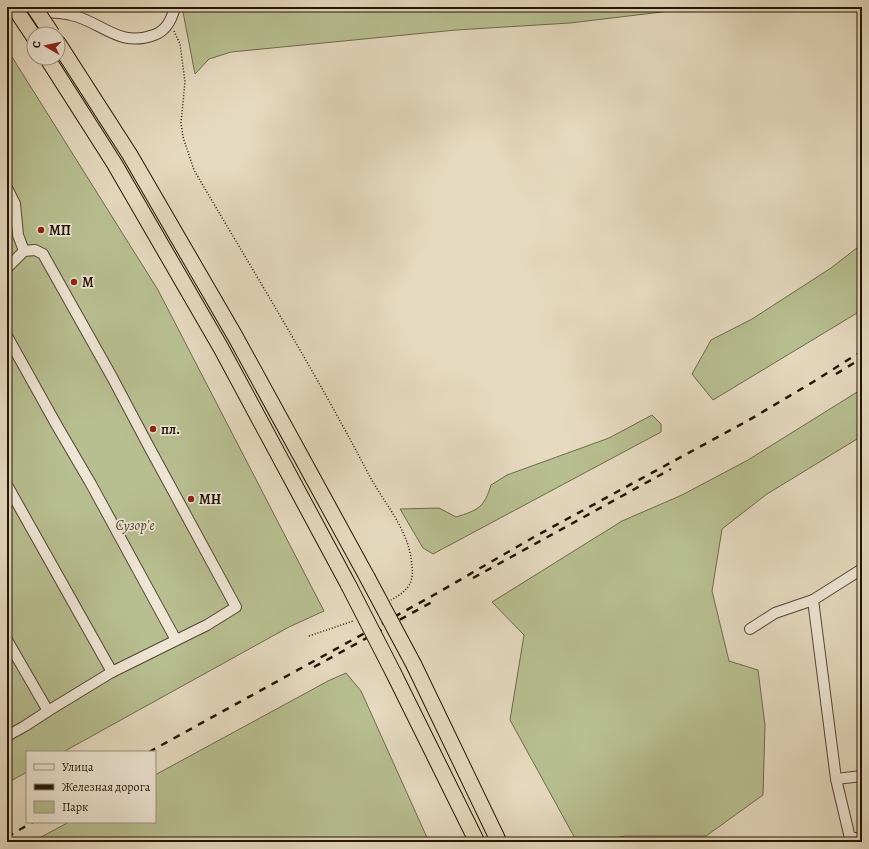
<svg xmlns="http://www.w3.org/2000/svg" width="869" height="849" viewBox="0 0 869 849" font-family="Alegreya,serif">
<rect width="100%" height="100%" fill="#e5d9bf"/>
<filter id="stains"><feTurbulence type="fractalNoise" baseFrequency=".005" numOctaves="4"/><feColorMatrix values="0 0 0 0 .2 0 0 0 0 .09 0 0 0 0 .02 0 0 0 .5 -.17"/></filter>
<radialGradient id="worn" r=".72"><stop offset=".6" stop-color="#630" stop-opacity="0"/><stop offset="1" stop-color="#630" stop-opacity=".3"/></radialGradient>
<g fill="#b7bf90" stroke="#6e6a4a">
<path d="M 182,7 L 693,7 L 670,11 L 570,23 L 456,30 L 231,52 L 209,59 L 195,74 Z"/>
<path d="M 7,49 L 158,290 L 324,611 L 289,627 L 63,752 L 27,752 L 27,772 L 7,783 Z"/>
<path d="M 862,244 L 862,310 L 713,400 L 692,374 L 711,340 L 752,319 L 831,268 Z"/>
<path d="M 862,389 L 862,436 L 767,494 L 722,529 L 712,591 L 729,661 L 758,670 L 765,725 L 763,795 L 706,836 L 625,836 L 597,842 L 577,842 L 510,720 L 524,635 L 492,602 L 622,521 L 682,495 L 748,460 Z"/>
<path d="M 652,415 L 661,424 L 661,432 L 433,554 L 423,548 L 400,509 L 439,508 L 456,517 C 478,510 484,508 491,485 L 507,475 L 609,438 Z"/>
<path d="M 346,673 L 361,691 L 429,842 L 32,842 L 69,822 L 155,822 L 155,775 L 328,681 Z"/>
</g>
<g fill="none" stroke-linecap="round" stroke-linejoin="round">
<g stroke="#544533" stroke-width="12">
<g id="minor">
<path d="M 7,14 C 28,13 51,10 71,15 C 103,22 118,48 154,35 C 166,31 172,19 175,7"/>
<path d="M 7,188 L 15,204 L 18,235 L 24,251"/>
<path d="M 7,268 L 24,251 L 35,250 L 43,254 L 112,377 L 148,445 L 236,607 L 207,625 L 112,672 L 7,485"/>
<path d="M 7,336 L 56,424 L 91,484 L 176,640"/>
<path d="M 813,600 L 836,779 L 850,838 L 862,838"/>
<path d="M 750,629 L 775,613 L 813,600 L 862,569"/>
<path d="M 7,640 L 48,711 L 112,672"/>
<path d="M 7,736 L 25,726 L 48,711"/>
<path d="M 836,779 L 862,776"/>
</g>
</g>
<g stroke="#241404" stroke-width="17">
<g id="highway">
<path d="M 58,43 L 130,155 L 235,336 L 367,577"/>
<path d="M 47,58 L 114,163 L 221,348 L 349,586"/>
<path d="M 414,665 L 499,842"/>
<path d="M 394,674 L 477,842"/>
</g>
</g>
<g stroke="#241404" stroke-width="1.5" stroke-dasharray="1 2" stroke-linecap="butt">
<path d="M 174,31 L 180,44 L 185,82 L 181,123 L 183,137 L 194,170 C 253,271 315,371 369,475 C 384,503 406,526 411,558 C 415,581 411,589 391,600"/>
<path d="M 309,636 L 353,621"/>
</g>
<use href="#minor" stroke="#eee6d5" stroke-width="10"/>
<use href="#highway" stroke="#e5d9bf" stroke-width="15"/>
<g stroke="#241404" stroke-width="2.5" stroke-dasharray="7 7" stroke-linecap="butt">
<path d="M 836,374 L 862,358"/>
<path d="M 473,578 L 671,469"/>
<path d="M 314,667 L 432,602"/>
<path d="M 149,752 L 432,596 L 534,537 L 749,420 L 813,382 L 862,351"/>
<path d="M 7,837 L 33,822"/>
</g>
<g stroke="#241404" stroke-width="17" stroke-linecap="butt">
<g id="highway-bridge">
<path d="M 14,7 L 34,37"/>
<path d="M 34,7 L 52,34"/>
<path d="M 367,577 L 414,665"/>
<path d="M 349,586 L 394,674"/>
</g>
</g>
<use href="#highway-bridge" stroke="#e5d9bf" stroke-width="15"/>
</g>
<g fill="#8f2418" stroke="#eee6d5" stroke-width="1.5">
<circle cx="41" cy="230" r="4"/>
<circle cx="74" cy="282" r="4"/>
<circle cx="153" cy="429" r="4"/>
<circle cx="191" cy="499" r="4"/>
</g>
<g text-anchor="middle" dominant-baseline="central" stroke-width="3.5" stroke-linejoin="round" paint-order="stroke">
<g font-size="14" font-weight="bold" fill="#241404" stroke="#eee6d5" text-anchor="start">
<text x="49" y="230">МП</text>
<text x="82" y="282">М</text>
<text x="161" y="429">пл.</text>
<text x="199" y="499">МН</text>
</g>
<g font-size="14" font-style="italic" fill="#50472e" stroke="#eee6d5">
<text x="135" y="525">Сузорʼе</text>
</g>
</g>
<rect width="869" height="849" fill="none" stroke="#e5d9bf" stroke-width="24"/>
<rect x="8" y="8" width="853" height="833" fill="none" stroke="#241404" stroke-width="2"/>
<rect x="12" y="12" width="845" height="825" fill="none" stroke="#241404"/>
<rect x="26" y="751" width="130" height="72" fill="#eee6d5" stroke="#9d9281"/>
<rect x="34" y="764" width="20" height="6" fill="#eee6d5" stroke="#9d9281"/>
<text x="62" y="771" font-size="12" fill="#241404">Улица</text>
<rect x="34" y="784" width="20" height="6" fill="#241404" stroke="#9d9281"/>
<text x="62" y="791" font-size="12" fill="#241404">Железная дорога</text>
<rect x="34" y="801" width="20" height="12" fill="#b7bf90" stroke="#9d9281"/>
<text x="62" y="811" font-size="12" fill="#241404">Парк</text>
<g transform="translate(46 46) rotate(279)"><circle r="19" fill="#eee6d5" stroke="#9d9281"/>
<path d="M0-3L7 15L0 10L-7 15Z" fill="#8f2418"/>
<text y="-6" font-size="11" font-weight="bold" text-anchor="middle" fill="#241404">С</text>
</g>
<rect width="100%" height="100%" filter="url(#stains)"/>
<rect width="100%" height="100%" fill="url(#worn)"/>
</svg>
